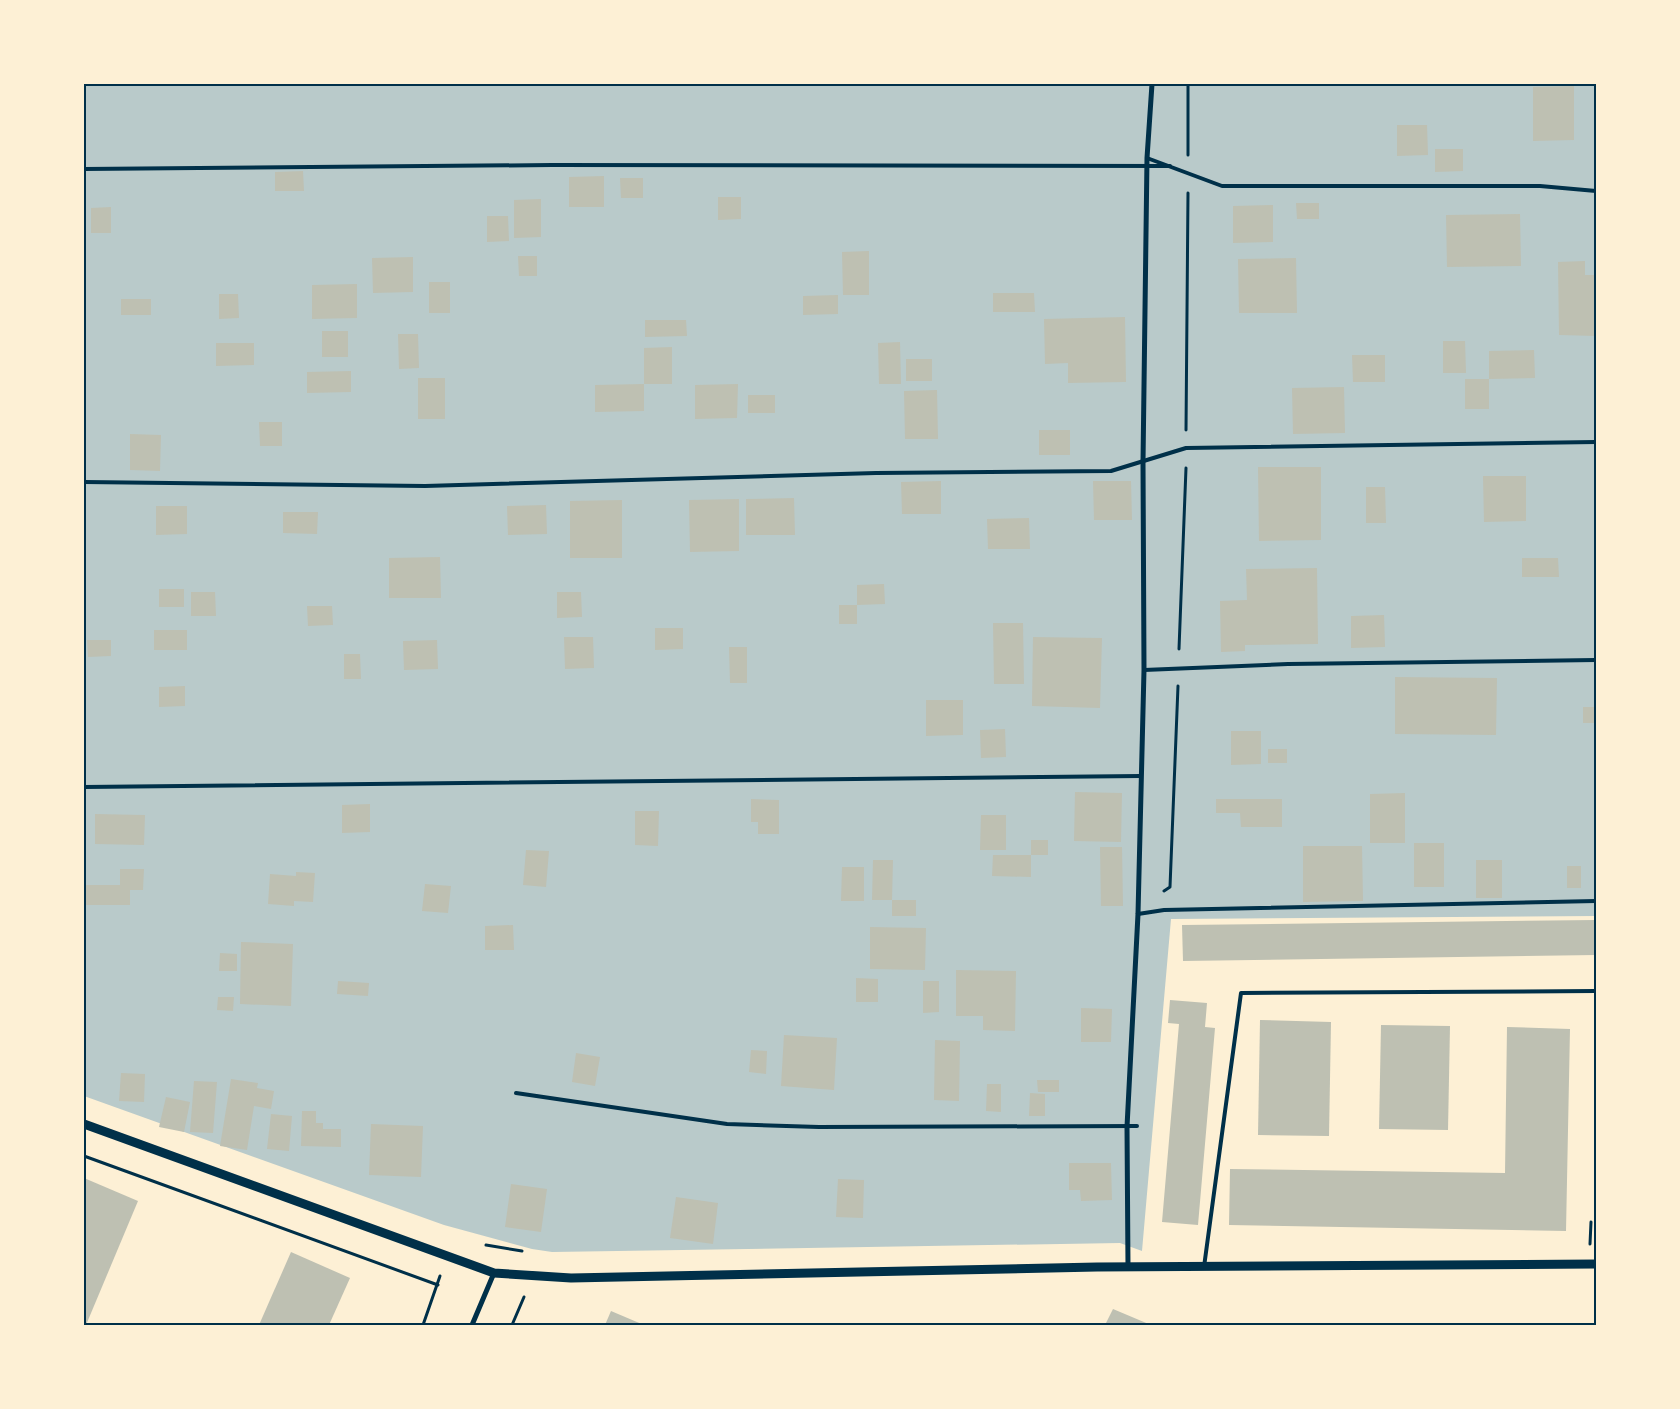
<svg xmlns="http://www.w3.org/2000/svg" width="1680" height="1409" viewBox="0 0 1680 1409" font-family="Helvetica,sans-serif">
<rect width="100%" height="100%" fill="#fdf0d5"/>
<path fill="#b9caca" d="M 84,84 L 1596,84 L 1596,916 L 1171,919 L 1142,1251 L 1120,1243 L 552,1252 L 532,1249 L 444,1225 L 84,1096 Z"/>
<g fill="#bec0b2">
<rect x="1276" y="84" width="44" height="2"/>
<path d="M 1574,86 L 1574,140 L 1533,141 L 1533,87 Z"/>
<path d="M 1397,125 L 1427,125 L 1428,155 L 1397,156 Z"/>
<path d="M 1435,149 L 1463,149 L 1463,171 L 1435,172 Z"/>
<path d="M 303,171 L 304,191 L 275,191 L 275,172 Z"/>
<path d="M 604,176 L 604,207 L 569,207 L 569,177 Z"/>
<path d="M 620,178 L 643,178 L 643,198 L 621,198 Z"/>
<path d="M 718,197 L 741,197 L 741,219 L 718,220 Z"/>
<path d="M 541,199 L 541,237 L 514,238 L 514,200 Z"/>
<path d="M 1296,203 L 1319,203 L 1319,219 L 1297,219 Z"/>
<path d="M 1273,205 L 1273,242 L 1233,243 L 1233,206 Z"/>
<path d="M 111,207 L 111,233 L 91,233 L 91,208 Z"/>
<path d="M 1520,214 L 1521,266 L 1447,267 L 1446,215 Z"/>
<path d="M 487,216 L 508,216 L 509,241 L 487,242 Z"/>
<path d="M 869,251 L 869,295 L 843,295 L 842,252 Z"/>
<path d="M 518,256 L 537,256 L 537,276 L 519,276 Z"/>
<path d="M 413,257 L 413,292 L 373,293 L 372,258 Z"/>
<path d="M 1296,258 L 1297,313 L 1239,313 L 1238,259 Z"/>
<path d="M 1585,261 L 1585,275 L 1596,275 L 1596,336 L 1559,335 L 1558,262 Z"/>
<rect x="429" y="282" width="21" height="31"/>
<path d="M 357,284 L 357,318 L 312,319 L 312,285 Z"/>
<path d="M 993,293 L 1034,293 L 1035,312 L 993,312 Z"/>
<path d="M 219,294 L 238,294 L 239,318 L 219,319 Z"/>
<path d="M 838,295 L 838,314 L 803,315 L 803,296 Z"/>
<rect x="121" y="299" width="30" height="16"/>
<path d="M 1125,317 L 1126,382 L 1068,383 L 1068,363 L 1045,364 L 1044,319 Z"/>
<path d="M 645,320 L 686,320 L 687,336 L 645,337 Z"/>
<rect x="322" y="331" width="26" height="26"/>
<path d="M 398,334 L 418,334 L 419,368 L 399,369 Z"/>
<path d="M 1443,341 L 1465,341 L 1466,373 L 1443,373 Z"/>
<path d="M 900,342 L 901,384 L 879,384 L 878,343 Z"/>
<path d="M 216,343 L 254,343 L 254,365 L 216,366 Z"/>
<path d="M 672,347 L 672,384 L 644,384 L 644,348 Z"/>
<path d="M 1534,350 L 1535,378 L 1489,379 L 1489,351 Z"/>
<path d="M 1352,355 L 1385,355 L 1385,382 L 1353,382 Z"/>
<rect x="906" y="359" width="26" height="22"/>
<path d="M 351,371 L 351,392 L 307,393 L 307,372 Z"/>
<rect x="418" y="378" width="27" height="41"/>
<rect x="1465" y="379" width="24" height="30"/>
<path d="M 644,384 L 644,411 L 595,412 L 595,385 Z"/>
<path d="M 738,384 L 737,418 L 695,419 L 695,385 Z"/>
<path d="M 1344,387 L 1345,433 L 1293,434 L 1292,388 Z"/>
<path d="M 937,390 L 938,439 L 905,439 L 904,391 Z"/>
<rect x="748" y="395" width="27" height="18"/>
<path d="M 259,422 L 282,422 L 282,446 L 260,446 Z"/>
<rect x="1039" y="430" width="31" height="25"/>
<path d="M 130,434 L 161,435 L 160,471 L 130,470 Z"/>
<path d="M 1258,467 L 1321,467 L 1321,540 L 1259,541 Z"/>
<path d="M 1483,476 L 1526,476 L 1526,521 L 1484,522 Z"/>
<path d="M 941,481 L 941,514 L 902,514 L 901,482 Z"/>
<path d="M 1093,481 L 1131,481 L 1132,520 L 1094,520 Z"/>
<path d="M 1366,487 L 1385,487 L 1386,523 L 1366,523 Z"/>
<path d="M 794,498 L 795,535 L 746,535 L 746,499 Z"/>
<path d="M 739,499 L 739,551 L 690,552 L 689,500 Z"/>
<path d="M 622,500 L 622,558 L 570,558 L 570,501 Z"/>
<path d="M 546,505 L 547,534 L 508,535 L 507,506 Z"/>
<path d="M 156,506 L 187,506 L 187,534 L 156,535 Z"/>
<path d="M 283,512 L 318,512 L 317,534 L 283,533 Z"/>
<path d="M 1029,518 L 1030,549 L 988,549 L 987,519 Z"/>
<path d="M 440,557 L 441,598 L 389,598 L 389,558 Z"/>
<path d="M 1522,558 L 1558,558 L 1559,577 L 1522,577 Z"/>
<path d="M 1317,568 L 1318,644 L 1245,645 L 1245,651 L 1221,652 L 1220,601 L 1247,600 L 1246,569 Z"/>
<path d="M 884,584 L 885,604 L 857,605 L 857,585 Z"/>
<rect x="159" y="589" width="25" height="18"/>
<path d="M 191,592 L 215,592 L 216,616 L 191,616 Z"/>
<path d="M 557,592 L 581,592 L 582,617 L 557,618 Z"/>
<rect x="839" y="605" width="18" height="19"/>
<path d="M 307,606 L 332,606 L 333,625 L 308,626 Z"/>
<path d="M 1384,615 L 1385,647 L 1351,648 L 1351,616 Z"/>
<path d="M 993,623 L 1023,623 L 1024,684 L 994,684 Z"/>
<path d="M 655,628 L 683,628 L 683,649 L 655,650 Z"/>
<rect x="154" y="630" width="33" height="20"/>
<path d="M 564,637 L 593,637 L 594,668 L 565,669 Z"/>
<path d="M 1033,637 L 1102,638 L 1100,708 L 1032,706 Z"/>
<path d="M 87,640 L 111,640 L 111,656 L 88,657 Z"/>
<path d="M 437,640 L 438,669 L 404,670 L 403,641 Z"/>
<path d="M 729,647 L 747,647 L 747,683 L 730,683 Z"/>
<path d="M 344,654 L 360,654 L 361,679 L 344,679 Z"/>
<path d="M 1395,677 L 1497,678 L 1496,735 L 1395,734 Z"/>
<path d="M 185,686 L 185,706 L 159,707 L 159,687 Z"/>
<path d="M 926,700 L 963,700 L 963,735 L 926,736 Z"/>
<rect x="1583" y="707" width="13" height="16"/>
<path d="M 1005,729 L 1006,757 L 981,758 L 980,730 Z"/>
<path d="M 1231,731 L 1261,731 L 1261,764 L 1231,765 Z"/>
<rect x="1268" y="749" width="19" height="14"/>
<path d="M 1075,792 L 1122,793 L 1121,842 L 1074,841 Z"/>
<path d="M 1405,793 L 1405,843 L 1370,843 L 1370,794 Z"/>
<path d="M 751,799 L 779,800 L 779,834 L 758,834 L 758,822 L 751,822 Z"/>
<path d="M 1216,799 L 1282,799 L 1282,827 L 1241,827 L 1240,813 L 1216,813 Z"/>
<path d="M 370,804 L 370,832 L 342,833 L 342,805 Z"/>
<path d="M 635,811 L 659,811 L 658,846 L 635,845 Z"/>
<path d="M 95,814 L 145,815 L 144,845 L 95,844 Z"/>
<path d="M 981,815 L 1006,815 L 1006,850 L 980,850 Z"/>
<rect x="1031" y="840" width="17" height="15"/>
<rect x="1414" y="843" width="30" height="44"/>
<path d="M 1303,846 L 1362,846 L 1363,901 L 1303,902 Z"/>
<path d="M 1100,847 L 1122,847 L 1123,906 L 1101,906 Z"/>
<path d="M 526,850 L 549,851 L 546,887 L 523,885 Z"/>
<path d="M 993,855 L 1031,855 L 1031,877 L 992,876 Z"/>
<path d="M 873,860 L 893,860 L 892,900 L 872,900 Z"/>
<rect x="1476" y="860" width="26" height="38"/>
<rect x="1567" y="866" width="14" height="22"/>
<path d="M 842,867 L 864,867 L 864,901 L 841,901 Z"/>
<path d="M 120,869 L 144,869 L 143,890 L 130,890 L 130,905 L 85,905 L 85,885 L 120,885 Z"/>
<path d="M 296,872 L 315,873 L 313,902 L 294,901 L 294,906 L 268,904 L 270,874 L 296,876 Z"/>
<path d="M 425,884 L 451,886 L 448,913 L 422,911 Z"/>
<rect x="892" y="900" width="24" height="16"/>
<path d="M 1596,920 L 1596,955 L 1183,961 L 1182,925 Z"/>
<path d="M 513,925 L 514,950 L 485,950 L 485,926 Z"/>
<path d="M 870,927 L 926,928 L 925,970 L 870,969 Z"/>
<path d="M 241,942 L 293,944 L 291,1006 L 240,1004 Z"/>
<path d="M 220,953 L 237,954 L 237,971 L 219,971 Z"/>
<path d="M 956,970 L 1016,971 L 1015,1031 L 983,1030 L 983,1016 L 956,1016 Z"/>
<path d="M 856,978 L 878,979 L 878,1002 L 856,1002 Z"/>
<path d="M 338,981 L 369,983 L 368,996 L 337,994 Z"/>
<path d="M 923,981 L 939,981 L 939,1012 L 923,1013 Z"/>
<path d="M 218,997 L 234,997 L 233,1011 L 217,1010 Z"/>
<path d="M 1170,1000 L 1207,1003 L 1205,1027 L 1215,1028 L 1198,1225 L 1162,1222 L 1179,1024 L 1168,1023 Z"/>
<path d="M 1081,1008 L 1112,1009 L 1111,1042 L 1081,1042 Z"/>
<path d="M 1260,1020 L 1331,1022 L 1329,1136 L 1258,1135 Z"/>
<path d="M 1381,1025 L 1450,1026 L 1448,1130 L 1379,1129 Z"/>
<path d="M 1507,1027 L 1570,1029 L 1566,1231 L 1229,1225 L 1230,1169 L 1505,1173 Z"/>
<path d="M 784,1035 L 837,1038 L 834,1090 L 781,1086 Z"/>
<path d="M 935,1040 L 960,1041 L 959,1101 L 934,1100 Z"/>
<path d="M 751,1050 L 767,1051 L 766,1074 L 749,1072 Z"/>
<path d="M 576,1053 L 600,1057 L 595,1086 L 572,1082 Z"/>
<path d="M 121,1073 L 145,1074 L 144,1102 L 119,1101 Z"/>
<path d="M 231,1079 L 258,1083 L 257,1088 L 274,1091 L 271,1109 L 254,1106 L 247,1150 L 220,1146 Z"/>
<path d="M 1037,1080 L 1059,1080 L 1059,1092 L 1038,1092 Z"/>
<path d="M 194,1081 L 217,1082 L 213,1133 L 190,1132 Z"/>
<path d="M 987,1084 L 1001,1084 L 1001,1112 L 986,1111 Z"/>
<path d="M 1030,1093 L 1045,1094 L 1045,1116 L 1029,1116 Z"/>
<path d="M 166,1097 L 190,1102 L 184,1132 L 159,1127 Z"/>
<path d="M 302,1111 L 316,1111 L 316,1123 L 323,1123 L 323,1129 L 341,1129 L 341,1147 L 301,1146 Z"/>
<path d="M 271,1114 L 292,1116 L 289,1151 L 267,1149 Z"/>
<path d="M 371,1124 L 423,1126 L 421,1177 L 369,1175 Z"/>
<path d="M 1069,1163 L 1111,1163 L 1112,1200 L 1081,1201 L 1080,1190 L 1069,1190 Z"/>
<path d="M 84,1178 L 138,1201 L 86,1325 L 84,1325 Z"/>
<path d="M 838,1179 L 864,1180 L 863,1218 L 836,1217 Z"/>
<path d="M 511,1184 L 547,1189 L 541,1232 L 505,1227 Z"/>
<path d="M 676,1197 L 718,1203 L 713,1244 L 670,1238 Z"/>
<path d="M 291,1252 L 350,1278 L 329,1325 L 259,1325 Z"/>
<path d="M 1113,1309 L 1151,1325 L 1105,1325 Z"/>
<path d="M 611,1311 L 644,1325 L 605,1325 Z"/>
</g>
<g fill="none" stroke-linecap="round" stroke-linejoin="round">
<g stroke="#003049" stroke-width="3">
<path d="M 1188,155 L 1188,84"/>
<path d="M 1186,430 L 1188,193"/>
<path d="M 1179,649 L 1186,468"/>
<path d="M 1164,891 L 1170,887 L 1178,686"/>
<path d="M 84,1156 L 438,1285"/>
<path d="M 1590,1244 L 1591,1222"/>
<path d="M 486,1245 L 522,1251"/>
<path d="M 423,1325 L 440,1276"/>
<path d="M 512,1325 L 524,1297"/>
</g>
<g stroke="#003049" stroke-width="4">
<path d="M 1147,158 L 1222,186 L 1540,186 L 1596,191"/>
<path d="M 84,169 L 552,165 L 1170,166"/>
<path d="M 84,482 L 425,486 L 876,473 L 1111,471 L 1186,448 L 1596,442"/>
<path d="M 1144,670 L 1288,664 L 1596,660"/>
<path d="M 84,787 L 1141,776"/>
<path d="M 1138,914 L 1164,910 L 1596,901"/>
<path d="M 516,1093 L 727,1124 L 819,1127 L 1137,1126"/>
<path d="M 1204,1267 L 1241,993 L 1596,991"/>
</g>
<g stroke="#003049" stroke-width="5">
<path d="M 1128,1267 L 1127,1127 L 1138,914 L 1144,670 L 1143,462 L 1147,158 L 1152,84"/>
<path d="M 472,1325 L 494,1273"/>
</g>
<path stroke="#003049" stroke-width="9" d="M 84,1124 L 494,1273 L 571,1278 L 1097,1267 L 1596,1264"/>
</g>
<rect width="1680" height="1409" fill="none" stroke="#fdf0d5" stroke-width="170"/>
<rect x="85" y="85" width="1510" height="1239" fill="none" stroke="#003049" stroke-width="2"/>
</svg>
